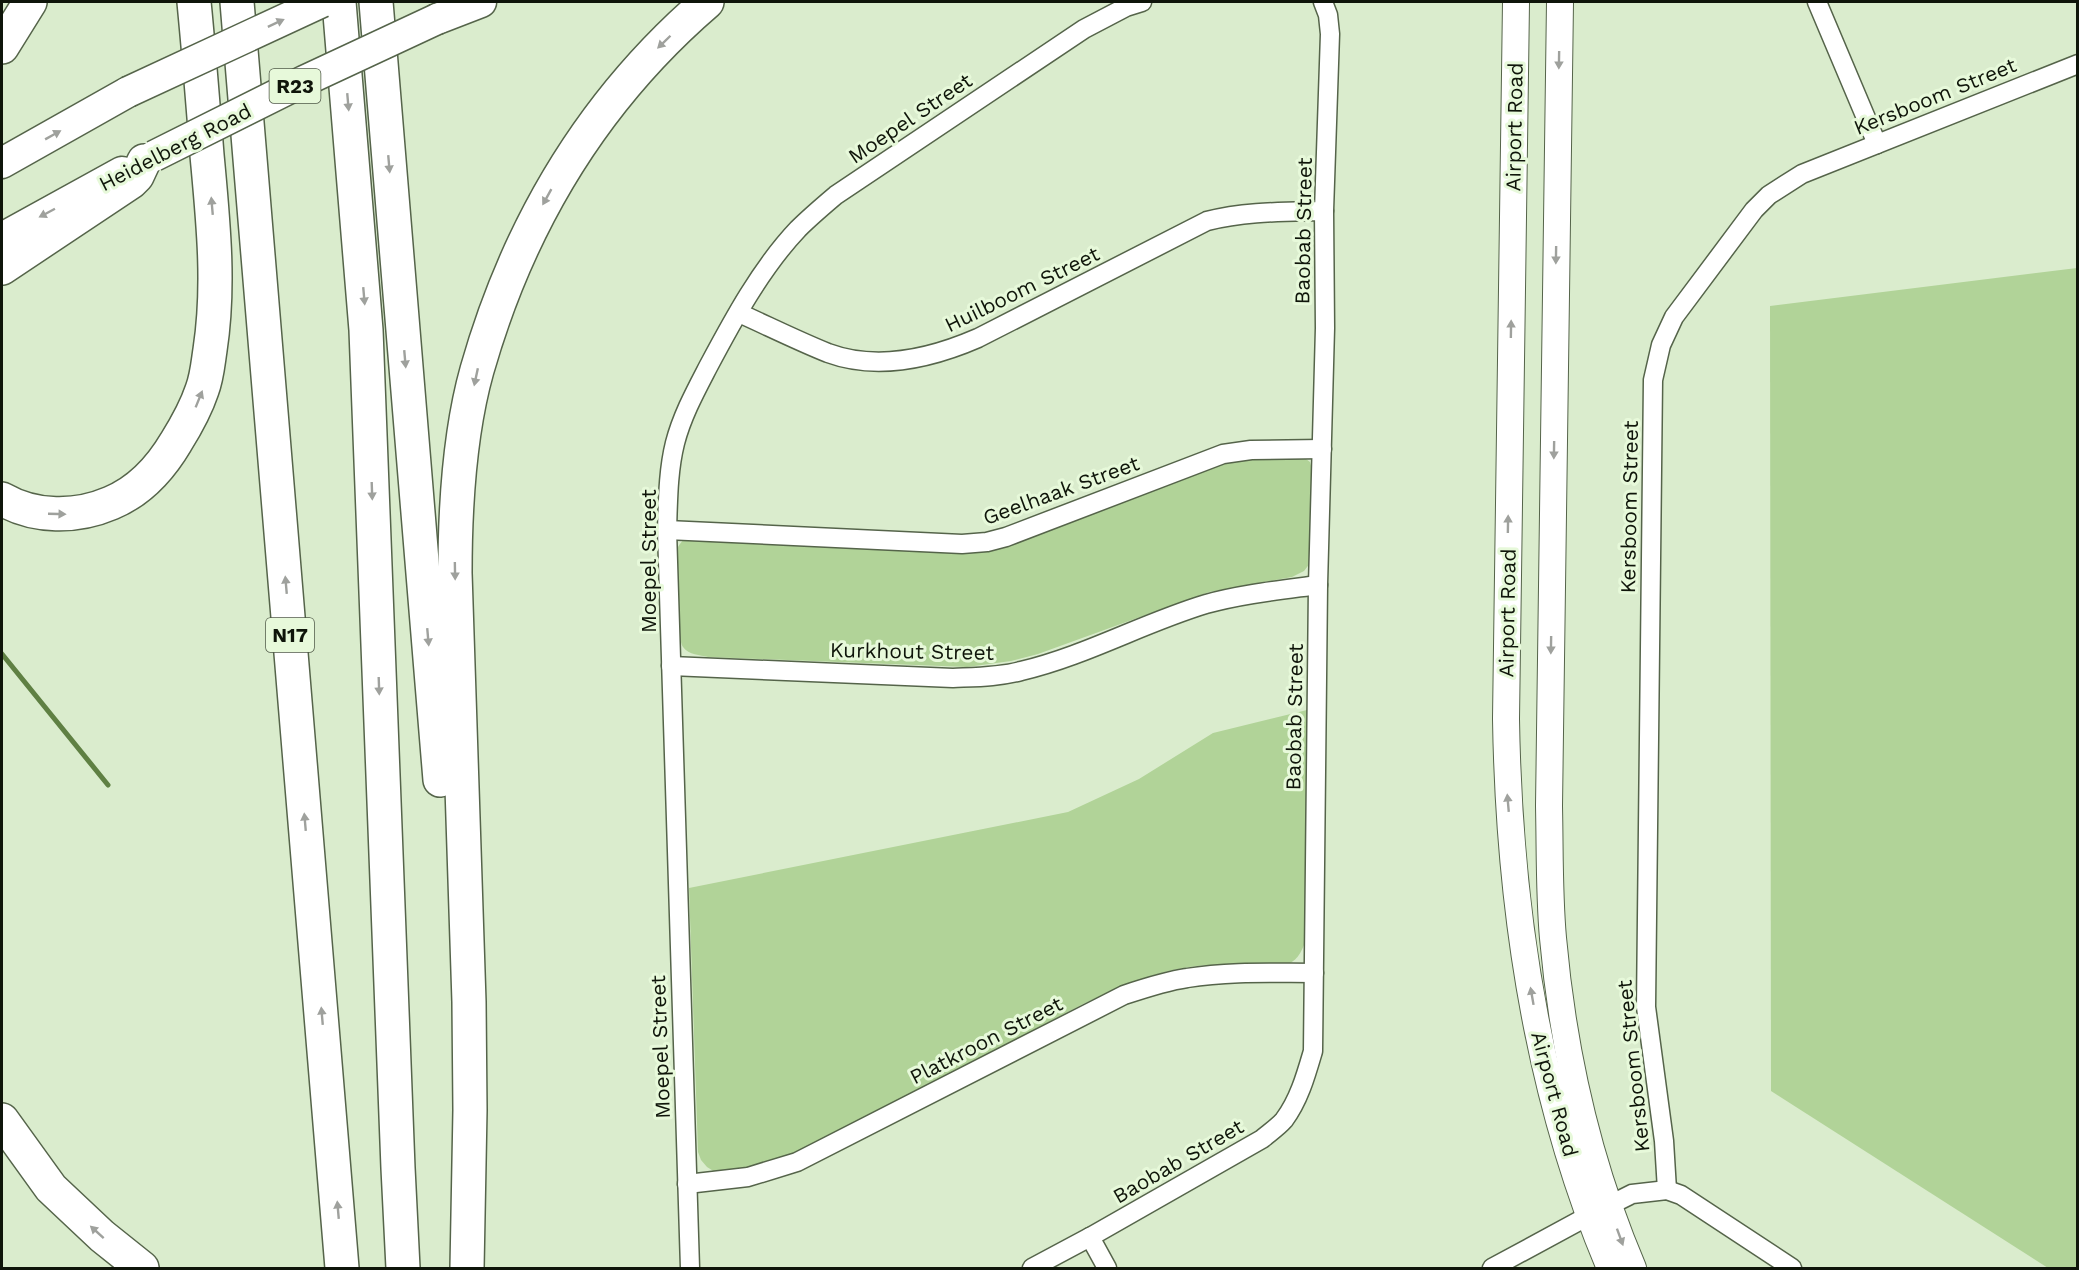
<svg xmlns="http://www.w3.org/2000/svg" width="2079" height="1270" viewBox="0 0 2079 1270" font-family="'Work Sans',sans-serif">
<rect width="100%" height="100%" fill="#daeccd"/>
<g fill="#b1d398">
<path d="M 2077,268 L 2078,1268 L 2048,1268 L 1771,1091 L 1770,306 Z"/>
<path d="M 1302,456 L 1310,462 L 1313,473 L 1311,562 L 1304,571 L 1292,577 L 1209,592 L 1038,654 L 1011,661 L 967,667 L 708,657 C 700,655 689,655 683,647 C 677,638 673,567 675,555 C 677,546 682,541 688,536 L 964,550 L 1207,464 L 1246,457 Z"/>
<path d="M 1307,710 L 1306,940 C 1301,953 1297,962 1283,966 C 1266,970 1229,965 1210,965 C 1164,967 1124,985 1083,1004 L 794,1156 L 756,1168 L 715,1172 L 707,1167 L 701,1160 L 698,1152 L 689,888 L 1068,812 L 1139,779 L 1213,733 Z"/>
</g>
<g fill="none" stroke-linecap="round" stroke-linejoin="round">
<path stroke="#5f8043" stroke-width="5" d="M 2,654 L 108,785"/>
<g stroke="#55644a" stroke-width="21">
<g id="minor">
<path d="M 1817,2 L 1877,144"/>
<path d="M 739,313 C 768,326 798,341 828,353 C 877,371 932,358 978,338 L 1207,221 C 1246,211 1284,212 1324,211"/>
<path d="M 667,530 L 962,544 L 987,542 L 1006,537 L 1223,454 L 1251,450 L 1322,449"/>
<path d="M 671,666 L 953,678 C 975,677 999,677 1021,671 C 1085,656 1143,623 1206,604 C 1242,594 1281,590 1318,585"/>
<path d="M 687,1184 L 748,1177 L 797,1162 L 1124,995 C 1145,988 1166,981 1187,978 C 1229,971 1272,973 1314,973"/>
<path d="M 1667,1190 L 1664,1141 L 1646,1007 L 1653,380 L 1661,345 L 1674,317 L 1754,210 L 1769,195 L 1802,174 L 2078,64"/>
<path d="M 1090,1237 L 1107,1268"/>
<path d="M 690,1268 L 667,530 C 668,501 668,471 675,443 C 682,416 695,392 708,367 C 733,320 761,268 798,229 C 810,217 823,206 836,195 L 1084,29 L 1126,7 L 1142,2"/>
<path d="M 1032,1268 L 1090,1237 L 1262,1139 C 1269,1133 1278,1127 1284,1120 C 1299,1100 1306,1075 1313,1051 L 1318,585 L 1325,328 L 1324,211 L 1330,34 L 1328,15 L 1323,2"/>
<path d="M 1492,1268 L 1590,1215 L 1632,1194 L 1667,1190 L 1681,1195 L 1792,1268"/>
</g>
</g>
<g stroke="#55644a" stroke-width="28">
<g id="secondary">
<path d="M 1516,2 L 1506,719 C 1509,906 1537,1096 1610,1268"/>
<path d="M 1560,2 L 1549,806 C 1550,850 1549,894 1553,938 C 1563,1050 1589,1165 1633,1268"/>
</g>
</g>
<g stroke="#55644a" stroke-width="33">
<g id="primary">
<path d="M 437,19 L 481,2"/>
<path d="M 2,163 L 128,92"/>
<path d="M 2,238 L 122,172"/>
</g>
</g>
<g stroke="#55644a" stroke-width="36">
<g id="motorway">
<path d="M 237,2 L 342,1268"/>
<path d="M 339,2 L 366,330 L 398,1168 L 403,1268"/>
<path d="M 376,2 L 440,780"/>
<path d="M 2,47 L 30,2"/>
<path d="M 2,268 L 131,182 L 137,176 L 144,161"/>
<path d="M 2,499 C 35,518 76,518 111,503 C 140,491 160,469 176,442 C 186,426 196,408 202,390 C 207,377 208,363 210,350 C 220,285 213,220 207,155 C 203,104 199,53 194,2"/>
<path d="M 2,1120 L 51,1188 L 102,1236 L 142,1268"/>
<path d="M 467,1268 L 470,1110 L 469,1002 L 455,573 C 455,507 459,434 477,370 C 518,226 593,100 707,2"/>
</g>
</g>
<use href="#minor" stroke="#fff" stroke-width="18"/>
<use href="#secondary" stroke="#fff" stroke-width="26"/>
<use href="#primary" stroke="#fff" stroke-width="30"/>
<use href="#motorway" stroke="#fff" stroke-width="33"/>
<g stroke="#55644a" stroke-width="33" stroke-linecap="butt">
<g id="primary-bridge">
<path d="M 128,92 L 322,2"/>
<path d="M 154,156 L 304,81 L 437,19"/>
</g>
</g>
<use href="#primary-bridge" stroke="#fff" stroke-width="30"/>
</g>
<defs><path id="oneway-solid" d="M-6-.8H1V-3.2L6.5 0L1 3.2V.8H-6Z" transform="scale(1.5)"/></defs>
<g fill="#9fa19d">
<use href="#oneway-solid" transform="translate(276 23) rotate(-25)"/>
<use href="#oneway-solid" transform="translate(664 42) rotate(136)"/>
<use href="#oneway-solid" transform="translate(1559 60) rotate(91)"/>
<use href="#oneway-solid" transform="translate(348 102) rotate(85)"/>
<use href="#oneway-solid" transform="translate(53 135) rotate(-29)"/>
<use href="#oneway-solid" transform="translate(389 164) rotate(85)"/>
<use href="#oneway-solid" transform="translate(547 197) rotate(119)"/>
<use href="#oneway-solid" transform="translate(212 206) rotate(-95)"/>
<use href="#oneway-solid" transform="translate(47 213) rotate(152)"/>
<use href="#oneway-solid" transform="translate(1556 255) rotate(91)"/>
<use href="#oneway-solid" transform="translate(364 296) rotate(85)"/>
<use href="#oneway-solid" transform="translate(1511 329) rotate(-89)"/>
<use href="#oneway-solid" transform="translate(405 359) rotate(85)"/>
<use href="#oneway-solid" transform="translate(476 377) rotate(102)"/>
<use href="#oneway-solid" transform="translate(199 399) rotate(-68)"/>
<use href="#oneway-solid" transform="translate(1554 450) rotate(91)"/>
<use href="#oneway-solid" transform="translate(372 491) rotate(88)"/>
<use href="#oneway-solid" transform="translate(57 514) rotate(2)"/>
<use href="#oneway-solid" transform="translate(1508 524) rotate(-89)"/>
<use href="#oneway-solid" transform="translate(455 571) rotate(89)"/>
<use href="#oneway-solid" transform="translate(286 585) rotate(-95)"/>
<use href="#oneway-solid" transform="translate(428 637) rotate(85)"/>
<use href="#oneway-solid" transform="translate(1551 645) rotate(91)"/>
<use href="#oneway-solid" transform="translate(379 686) rotate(88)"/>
<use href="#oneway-solid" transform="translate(1508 803) rotate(-95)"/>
<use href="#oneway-solid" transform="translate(305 822) rotate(-95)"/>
<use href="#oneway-solid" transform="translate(1532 996) rotate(-100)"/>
<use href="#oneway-solid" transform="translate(322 1016) rotate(-95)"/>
<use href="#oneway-solid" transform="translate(338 1210) rotate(-95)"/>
<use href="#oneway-solid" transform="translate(97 1232) rotate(-138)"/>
<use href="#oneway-solid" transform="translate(1620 1237) rotate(70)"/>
</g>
<g text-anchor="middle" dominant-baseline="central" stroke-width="6" stroke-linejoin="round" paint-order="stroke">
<g fill="#e7f9da" stroke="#505948" stroke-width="1.5">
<rect x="269.5" y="69" width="51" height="34" rx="4.5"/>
<rect x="266" y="618" width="48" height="34" rx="4.5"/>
</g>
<g font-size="20" font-weight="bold" fill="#0f150a">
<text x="295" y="86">R23</text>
<text x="290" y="635">N17</text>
</g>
<g font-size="21" fill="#0f150a" stroke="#e7f9da">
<text transform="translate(1935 96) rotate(-22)">Kersboom Street</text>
<text transform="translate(910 118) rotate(-34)">Moepel Street</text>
<text transform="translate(1514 127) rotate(-89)">Airport Road</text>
<text transform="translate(175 147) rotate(-27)">Heidelberg Road</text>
<text transform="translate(1303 231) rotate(-89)">Baobab Street</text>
<text transform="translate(1022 289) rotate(-26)">Huilboom Street</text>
<text transform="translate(1061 490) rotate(-20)">Geelhaak Street</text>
<text transform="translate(1629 507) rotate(-89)">Kersboom Street</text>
<text transform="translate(648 561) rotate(-90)">Moepel Street</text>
<text transform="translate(1507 613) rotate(-89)">Airport Road</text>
<text transform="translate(912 651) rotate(1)">Kurkhout Street</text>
<text transform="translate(1294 717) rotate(-89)">Baobab Street</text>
<text transform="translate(986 1040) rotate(-27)">Platkroon Street</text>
<text transform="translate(660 1047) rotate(-92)">Moepel Street</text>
<text transform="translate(1633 1066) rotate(-96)">Kersboom Street</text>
<text transform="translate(1555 1094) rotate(75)">Airport Road</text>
<text transform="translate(1178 1161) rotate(-30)">Baobab Street</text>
</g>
</g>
<rect width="2079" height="1270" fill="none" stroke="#0f150a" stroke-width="6"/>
</svg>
